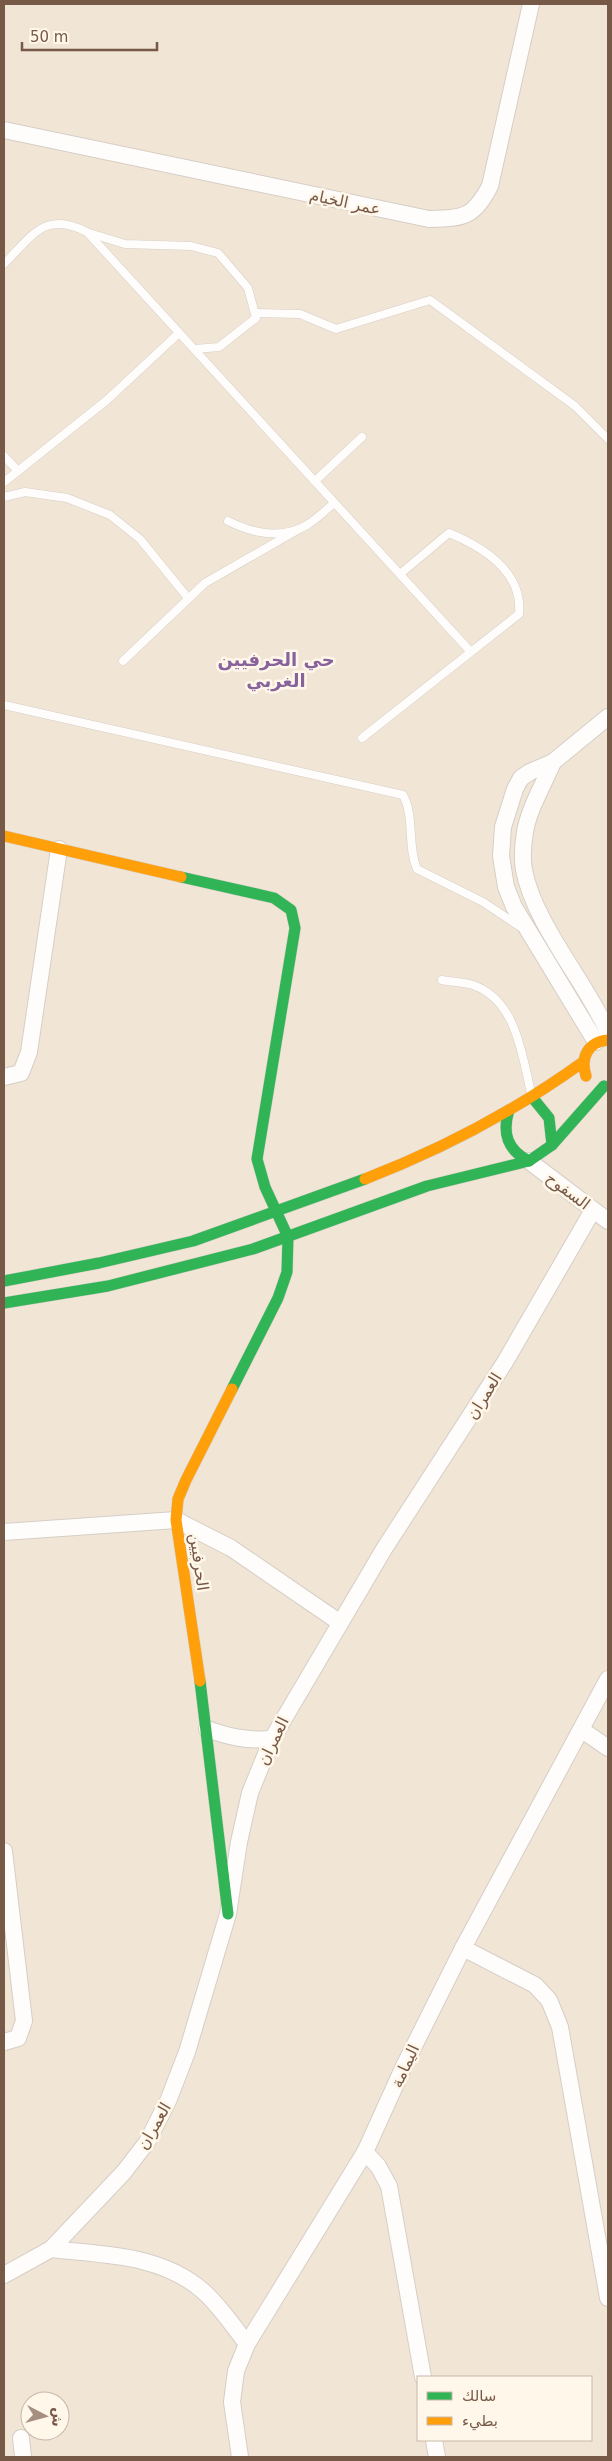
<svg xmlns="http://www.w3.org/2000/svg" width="612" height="2461" viewBox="0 0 612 2461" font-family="'DejaVu Sans','Noto Naskh Arabic',sans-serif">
<rect width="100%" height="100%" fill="#f7f2e9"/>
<path fill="#f1e5d6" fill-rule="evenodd" d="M 4,4 L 608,4 L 608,2457 L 4,2457 ZM 418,2377 L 591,2377 L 591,2440 L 418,2440 ZM 30,2401 L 60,2401 L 60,2431 L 30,2431 Z"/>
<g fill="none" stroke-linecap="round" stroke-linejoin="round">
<g stroke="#d6cec6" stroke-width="9">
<g id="lane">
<path d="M 89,233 L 125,244 L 191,246 L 218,253 L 248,288 L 256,318 L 219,347 L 195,349"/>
<path d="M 4,264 C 32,236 45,210 87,232 L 470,651"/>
<path d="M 255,313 L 300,314 L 336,329 L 430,300 L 575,406 L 608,439"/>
<path d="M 4,456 L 18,471 L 4,482"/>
<path d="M 18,471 L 107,400 L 179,333"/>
<path d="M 315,481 L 362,437"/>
<path d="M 4,497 L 25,492 L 67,498 L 110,515 L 140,539 L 188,598"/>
<path d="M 228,521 C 252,533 282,540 307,525 C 317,519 326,510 334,503"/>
<path d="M 123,661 L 205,583 L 299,529"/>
<path d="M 4,705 L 403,795 C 415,817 407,846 417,869 L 483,902 L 522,928"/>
<path d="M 362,738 L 519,614 C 523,572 483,547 449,533 L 400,574"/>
<path d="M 442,980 C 451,982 463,982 473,985 C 516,1000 522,1054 531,1093"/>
</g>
</g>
<g stroke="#d6cec6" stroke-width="18">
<g id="street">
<path d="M 4,130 L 429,219 C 464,218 473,218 490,186 L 531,4"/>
<path d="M 553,762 C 544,784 529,808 525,832 C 523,844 522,859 524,870 C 534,923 585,981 608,1032"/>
<path d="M 596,1042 L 514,907 L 506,887 L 501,856 L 503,827 L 515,789 L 521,778 L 530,772 L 553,762 L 608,717"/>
<path d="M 4,1077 L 21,1073 L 29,1052 L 59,849"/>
<path d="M 529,1161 L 608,1221"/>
<path d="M 4,1532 L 176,1520 L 231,1548 L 339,1622"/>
<path d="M 207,1729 C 229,1737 248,1741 272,1739"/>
<path d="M 582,1730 L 608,1748"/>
<path d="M 4,1851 L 24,2021 L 18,2038 L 4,2042"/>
<path d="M 463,1948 L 535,1985 L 549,2000 L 560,2027 L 608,2298"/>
<path d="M 365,2152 L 378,2166 L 389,2186 L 423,2377"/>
<path d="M 51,2249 C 103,2255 161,2254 203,2291 C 220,2306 233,2326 247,2344"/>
<path d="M 4,2275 L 51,2249 L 124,2172 L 147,2142 L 168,2101 L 187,2052 L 228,1914 L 239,1842 L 250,1793 L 272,1739 L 384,1549 L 505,1362 L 593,1210"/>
<path d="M 21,2438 L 23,2457"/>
<path d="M 434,2440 L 437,2457"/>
<path d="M 240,2457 L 232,2402 L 236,2371 L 247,2344 L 365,2152 L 404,2066 L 463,1948 L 608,1679"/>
</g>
</g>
<g stroke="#d6cec6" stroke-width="12">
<g id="fast">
<path d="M 181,877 L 274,898 L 291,910 L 295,928 L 257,1159 L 265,1187 L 288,1237 L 287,1272 L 278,1298 L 232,1389"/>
<path d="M 532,1097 L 549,1118 L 552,1145"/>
<path d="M 509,1110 C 502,1133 507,1150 529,1161"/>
<path d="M 4,1281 L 99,1263 L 193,1241 L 365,1179"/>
<path d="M 4,1303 L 108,1286 L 253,1249 L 427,1186 L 529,1161 L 552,1145 L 604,1086"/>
<path d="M 200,1681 L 228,1914"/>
</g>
</g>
<g stroke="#d6cec6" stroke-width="12">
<g id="slow">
<path d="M 4,836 L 181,877"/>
<path d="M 586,1076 C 580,1057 588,1042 608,1040"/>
<path d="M 365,1179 C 443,1149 515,1111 583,1062"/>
<path d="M 200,1681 L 176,1520 L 178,1499 L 186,1480 L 232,1389"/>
</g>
</g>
<use href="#lane" stroke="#fefdfc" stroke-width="8"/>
<use href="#street" stroke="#fefdfc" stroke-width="16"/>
<use href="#fast" stroke="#30b455" stroke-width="11"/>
<use href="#slow" stroke="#ff9f0a" stroke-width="11"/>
</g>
<g text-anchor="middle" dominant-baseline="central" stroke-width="5" stroke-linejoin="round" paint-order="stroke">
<g font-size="16" fill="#775947" stroke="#fff7ea">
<text transform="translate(345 202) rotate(12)">عمر الخيام</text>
<text transform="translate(568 1191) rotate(37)">السفوح</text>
<text transform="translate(484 1396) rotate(-58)">العمران</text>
<text transform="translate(199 1562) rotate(82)">الحرفيين</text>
<text transform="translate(273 1741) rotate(-64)">العمران</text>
<text transform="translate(405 2066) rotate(-65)">اليمامة</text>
<text transform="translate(154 2126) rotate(-60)">العمران</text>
</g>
<g font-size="18" font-weight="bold" fill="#88629b" stroke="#fff7ea">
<text x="276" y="659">حي الحرفيين<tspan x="276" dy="21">الغربي</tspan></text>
</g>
</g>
<rect width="612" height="2461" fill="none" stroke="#775947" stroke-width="10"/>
<rect x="417" y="2376" width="175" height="65" fill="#fff7ea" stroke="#c9b8a9"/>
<rect x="427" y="2392" width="25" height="8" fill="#30b455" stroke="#c9b8a9"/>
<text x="462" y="2401" font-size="15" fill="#775947">سالك</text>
<rect x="427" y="2417" width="25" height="8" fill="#ff9f0a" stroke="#c9b8a9"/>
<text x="462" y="2426" font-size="15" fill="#775947">بطيء</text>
<g transform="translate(45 2416) rotate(96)"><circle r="24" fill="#fff7ea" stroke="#c9b8a9"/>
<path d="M0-4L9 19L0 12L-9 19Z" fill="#a48f80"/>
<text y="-8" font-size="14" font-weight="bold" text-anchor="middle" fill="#775947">ش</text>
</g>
<path d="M22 42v8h135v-8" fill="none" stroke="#775947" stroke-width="2.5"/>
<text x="30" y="42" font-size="15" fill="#775947" stroke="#fff7ea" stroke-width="4" paint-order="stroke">50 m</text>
</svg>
